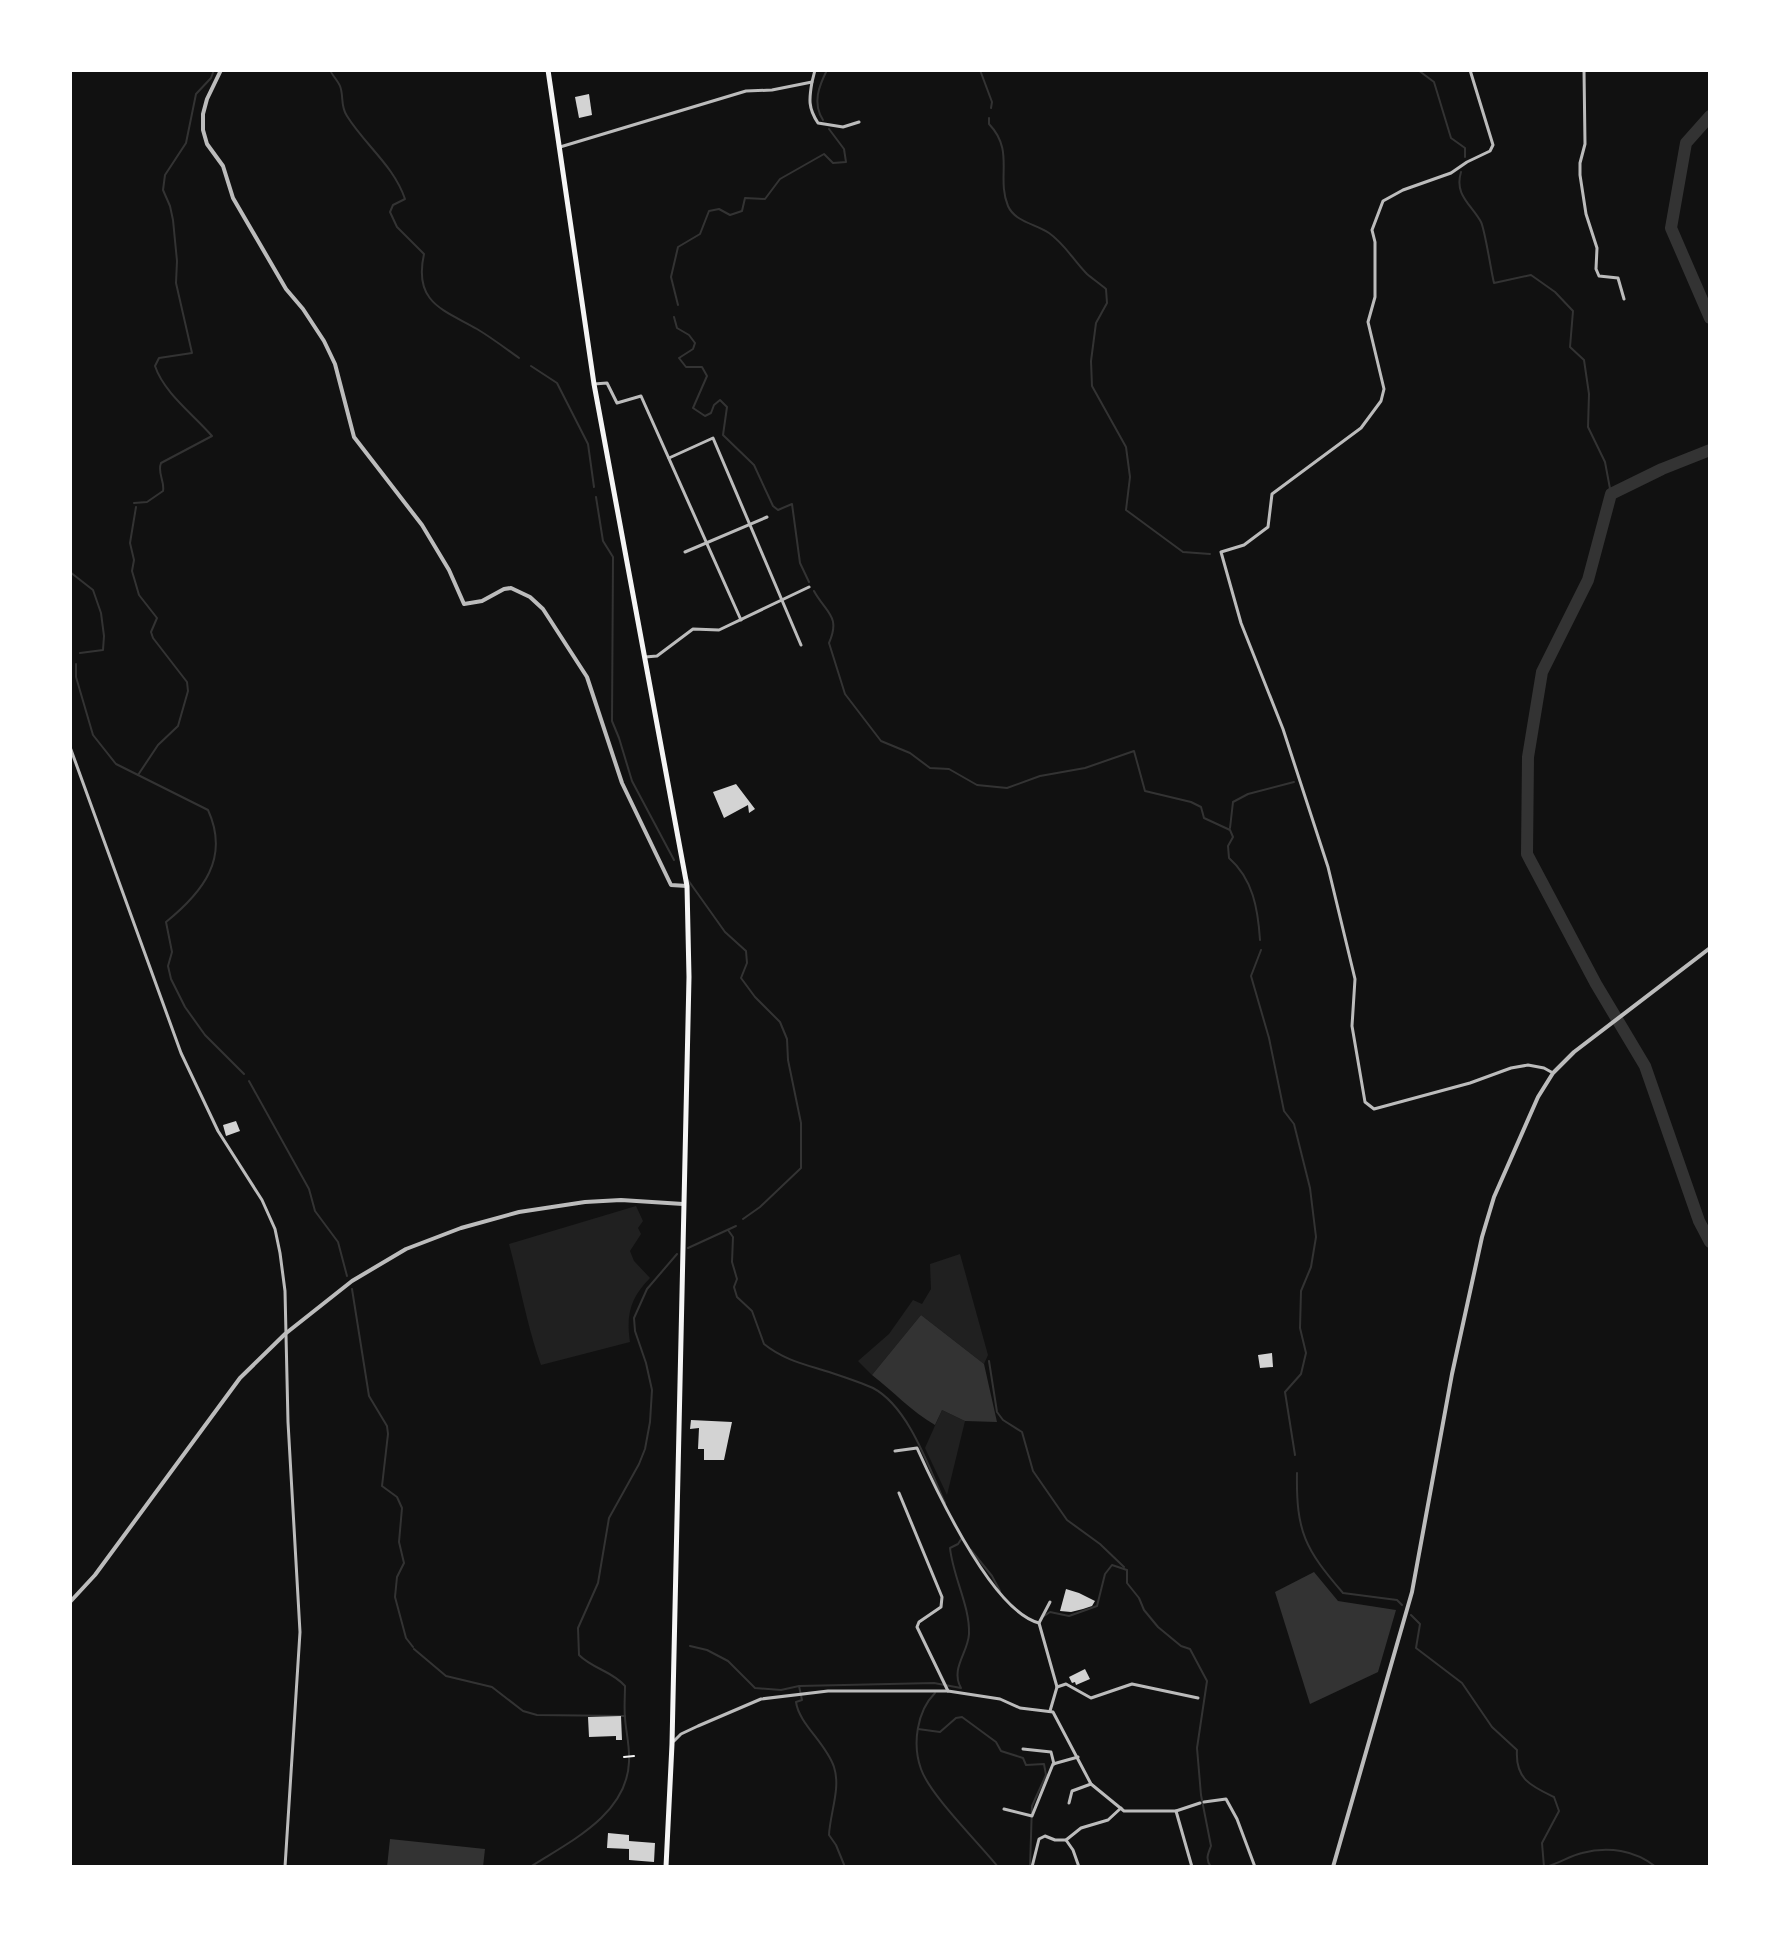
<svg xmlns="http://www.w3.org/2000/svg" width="1780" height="1937" viewBox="0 0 1780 1937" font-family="'Exo 2',sans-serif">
<rect width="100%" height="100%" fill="#111"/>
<g fill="#202020">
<path d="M 636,1206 L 643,1221 L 638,1228 L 641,1234 L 630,1251 L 634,1261 L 650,1278 C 630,1298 626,1315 630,1342 L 541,1365 C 527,1326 520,1284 509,1244 Z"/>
<path d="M 960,1254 L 988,1355 L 984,1364 L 921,1315 L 872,1375 L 858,1361 L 889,1334 L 913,1300 L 922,1304 L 931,1289 L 930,1264 Z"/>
<path d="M 942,1410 L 965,1421 L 947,1495 L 925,1448 Z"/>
</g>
<g fill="#333">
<path d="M 921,1315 L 984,1364 L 997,1422 L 965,1421 L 942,1410 L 935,1425 C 911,1411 894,1392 872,1375 Z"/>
<path d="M 1314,1572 L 1338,1601 L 1396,1610 L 1378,1672 L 1310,1704 L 1275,1592 Z"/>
<path d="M 390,1839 L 485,1849 L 483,1867 L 387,1867 Z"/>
</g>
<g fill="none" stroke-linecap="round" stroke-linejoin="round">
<g stroke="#333" stroke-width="2">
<path d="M 330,70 C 332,75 338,81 340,86 C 344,96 340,106 347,116 C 365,145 394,166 405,199 L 393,205 L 390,212 L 397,227 L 424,254 C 413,303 444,310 477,329 C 492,338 505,348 519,358"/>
<path d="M 980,70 L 992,102 L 991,108"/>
<path d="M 1418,70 L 1434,82 L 1451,138 L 1465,148 L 1465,157"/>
<path d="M 989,118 L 989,124 C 1015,151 996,177 1008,206 C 1015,222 1036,224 1049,233 C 1065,244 1073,260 1087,274 C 1093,279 1100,284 1106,289 L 1107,303 L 1096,323 L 1091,361 L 1092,386 L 1126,447 L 1130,477 L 1126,510 L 1183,552 L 1210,554"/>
<path d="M 823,120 C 812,103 819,86 827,70"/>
<path d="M 1461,172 C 1454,195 1471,204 1481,222 C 1485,230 1491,271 1494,283 L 1531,275 L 1555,292 L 1573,311 L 1570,347 L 1584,360 L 1589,394 L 1588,427 L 1605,462 L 1611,494"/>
<path d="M 678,305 L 671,277 L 678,247 L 700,234 L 709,211 L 719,209 L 730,215 L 742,211 L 745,198 L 765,199 L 780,179 L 824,154 L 833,163 L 846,162 L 844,149 L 829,129"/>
<path d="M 674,317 L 677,328 L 689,335 L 695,343 L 693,349 L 679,358 L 686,367 L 702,367 L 707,376 L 693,408 L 705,416 L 711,413 L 714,405 L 720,400 L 727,407 L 723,435 L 754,465 L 773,506 L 778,510 L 792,504 L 800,563 L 809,582"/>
<path d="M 531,366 L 557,383 L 588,444 L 594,487"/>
<path d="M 596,497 L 603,541 L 613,557 L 612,721 L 619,738 L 632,781 L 674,860"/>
<path d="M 134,503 L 147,502 L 163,491 C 165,481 157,473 161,463 L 212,436 C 194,415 164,393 155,366 L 159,358 L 192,353 L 176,283 L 177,261 L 173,220 L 170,206 L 163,190 L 165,175 L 186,143 L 196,94 L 211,78 L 214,70"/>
<path d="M 136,507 L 130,543 L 134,560 L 132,571 L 139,595 L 157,618 L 151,632 L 153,638 L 187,682 L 188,691 L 178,726 L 158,745 L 138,775"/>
<path d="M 70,572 L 93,590 L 101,613 L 104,636 L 103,650 L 80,653"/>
<path d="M 814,591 C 826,613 841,616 829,643 L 845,694 L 881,741 L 910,753 L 930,768 L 949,769 L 977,785 L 1007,788 L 1040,776 L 1085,768 L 1134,751 L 1145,791 L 1191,802 L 1201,807 L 1204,818 L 1230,830 L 1233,837 L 1228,846 L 1229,858 C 1253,879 1258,909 1260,940"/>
<path d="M 76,664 L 76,677 L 93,735 L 116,764 L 208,810 C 230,858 203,892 166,922 L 172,952 L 168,966 L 171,979 L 185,1007 L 205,1035 L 244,1074"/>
<path d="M 1230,828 L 1233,802 L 1248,794 L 1294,782"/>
<path d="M 688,880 L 725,932 L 746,951 L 747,963 L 741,978 L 755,997 L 780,1022 L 787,1039 L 788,1060 L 801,1123 L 801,1168 L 760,1207 L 743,1219"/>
<path d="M 1261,950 L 1251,976 L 1269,1038 L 1284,1111 L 1294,1124 L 1310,1188 L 1316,1237 L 1311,1267 L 1301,1291 L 1300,1328 L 1306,1353 L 1301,1374 L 1285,1392 L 1295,1455"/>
<path d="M 249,1081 L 309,1189 L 315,1211 L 338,1242 L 347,1276"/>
<path d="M 728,1230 L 733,1237 L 732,1262 L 737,1279 L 734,1287 L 737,1297 L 752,1311 L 764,1344 C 785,1361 808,1365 832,1373 C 844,1377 862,1383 873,1388 C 909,1407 929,1468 945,1503"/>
<path d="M 688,1248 L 736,1226"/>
<path d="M 352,1289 L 369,1396 L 387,1426 L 388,1434 L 382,1486 L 397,1497 L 402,1508 L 399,1542 L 404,1563 L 397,1577 L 395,1597 L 406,1638 L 413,1647"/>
<path d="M 989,1361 L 997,1412 L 1003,1420 L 1022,1432 L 1033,1471 L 1067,1520 L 1100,1544 L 1124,1567"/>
<path d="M 1297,1473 C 1296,1532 1305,1549 1343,1593 L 1397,1600 L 1402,1605"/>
<path d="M 971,1550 L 992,1576 L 1000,1591"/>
<path d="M 1411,1615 L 1420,1624 L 1416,1648 L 1462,1683 L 1492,1727 L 1517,1750 C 1515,1779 1531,1786 1554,1797 L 1559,1811 L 1542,1843 L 1544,1867"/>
<path d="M 1044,1616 L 1050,1612 L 1069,1616 L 1097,1606 L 1105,1574 L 1112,1565 L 1127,1570 L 1127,1583 L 1139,1598 L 1144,1610 L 1158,1627 L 1181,1646 L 1190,1649 L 1207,1681 L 1197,1748 L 1201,1795 L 1211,1846 C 1208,1854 1205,1859 1211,1867"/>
<path d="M 690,1646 L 707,1650 L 728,1661 L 755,1688 L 781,1690 L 799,1686 L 802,1700 L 796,1702 C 799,1724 826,1743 834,1767 C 841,1788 830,1813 829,1835 L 836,1845 L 845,1867"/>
<path d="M 414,1649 L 446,1676 L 492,1687 L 523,1711 L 537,1715 L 625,1716"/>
<path d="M 799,1686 L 934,1683 L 961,1688 C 950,1669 968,1653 969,1634 C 970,1606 953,1577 950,1548 L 958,1544 L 962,1538"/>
<path d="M 935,1693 C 917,1711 912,1744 921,1769 C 930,1795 978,1842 998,1867"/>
<path d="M 918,1729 L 940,1732 L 956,1718 L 962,1717 L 996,1742 L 1001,1751 L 1023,1758 L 1026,1765 L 1044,1764 L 1046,1775 L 1032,1806 L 1030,1867"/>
<path d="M 530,1867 C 569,1842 627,1815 629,1762 C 630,1747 626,1732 625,1718 C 624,1707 625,1696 625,1686 C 612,1671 593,1669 579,1655 L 578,1628 L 598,1583 L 609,1518 L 639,1464 L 645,1449 L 650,1422 L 652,1390 L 646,1363 L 635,1331 L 634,1318 L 647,1289 L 677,1254"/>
<path d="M 996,1867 L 1011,1867"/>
<path d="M 1545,1867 C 1559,1864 1569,1856 1582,1853 C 1608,1846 1635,1850 1656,1867"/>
</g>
<g stroke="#333" stroke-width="12">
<path d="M 1710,116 L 1686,143 L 1671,228 L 1710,318"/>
<path d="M 1710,450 L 1662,469 L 1611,494 L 1588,580 L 1542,672 L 1528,757 L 1527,854 L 1596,984 L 1645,1066 L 1699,1221 L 1710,1242"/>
</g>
</g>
<g fill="#d3d3d3">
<path d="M 589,94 L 592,115 L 579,118 L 575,97 Z"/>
<path d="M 736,784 L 755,809 L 749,813 L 748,805 L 724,818 L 713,792 Z"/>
<path d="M 236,1121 L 240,1131 L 226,1136 L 223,1125 Z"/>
<path d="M 1272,1353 L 1273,1367 L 1260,1368 L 1258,1355 Z"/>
<path d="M 691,1420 L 732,1422 L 724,1460 L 704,1460 L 704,1449 L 698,1449 L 699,1428 L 690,1429 Z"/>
<path d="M 1066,1589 L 1079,1593 L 1095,1601 L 1092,1606 L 1083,1609 L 1071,1612 L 1060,1611 Z"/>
<path d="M 1085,1669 L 1090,1679 L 1076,1685 L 1075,1682 L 1072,1683 L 1069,1677 Z"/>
<path d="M 621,1716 L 622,1740 L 616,1740 L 616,1736 L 589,1737 L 588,1717 Z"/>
<path d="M 608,1833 L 629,1835 L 629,1841 L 655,1843 L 654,1862 L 629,1860 L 629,1849 L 607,1848 Z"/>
</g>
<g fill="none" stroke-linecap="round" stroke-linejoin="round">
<path stroke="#f5f5f5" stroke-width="2" d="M 624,1757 L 634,1756"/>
<g stroke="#bcbcbc" stroke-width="3">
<path d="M 1470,70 L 1493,145 L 1490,151 L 1467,162 L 1451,173 L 1403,190 L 1383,201 L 1372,230 L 1375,242 L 1375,297 L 1368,322 L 1384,389 L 1381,401 L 1361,428 L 1272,494 L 1268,527 L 1244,545 L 1221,552 L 1241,623 L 1283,729 L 1328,867 L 1355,979 L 1352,1026 L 1365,1102 L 1374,1109 L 1470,1083 L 1511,1068 L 1528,1065 L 1544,1068 L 1553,1073"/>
<path d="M 1584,70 L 1585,144 L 1580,163 L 1580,175 L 1586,214 L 1597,248 L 1596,269 L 1599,276 L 1618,278 L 1624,299"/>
<path d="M 812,82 L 815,70"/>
<path d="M 560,147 L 746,91 L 772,90 L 812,82 C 809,99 808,108 818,123 L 843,127 L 859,122"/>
<path d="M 594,384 L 607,383 L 617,403 L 641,396 L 741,620"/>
<path d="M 669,458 L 713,438 L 801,645"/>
<path d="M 685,552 L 767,517"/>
<path d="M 645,657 L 657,656 L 693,629 L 719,630 L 809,587"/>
<path d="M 70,747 L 181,1053 L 218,1131 L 262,1200 L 275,1229 L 280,1253 L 285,1291 L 288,1422 L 300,1632 L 285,1867"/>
<path d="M 895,1451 L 917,1448 C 937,1492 992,1611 1039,1623"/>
<path d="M 899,1493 L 942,1597 L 941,1607 L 919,1622 L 917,1627 L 948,1691"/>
<path d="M 1057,1687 L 1066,1684 L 1091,1698 L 1132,1684 L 1198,1698"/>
<path d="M 1050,1711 L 1057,1687 L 1039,1623 L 1050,1602"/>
<path d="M 674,1741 L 681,1734 L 698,1726 L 761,1699 L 828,1691 L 948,1691 L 1000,1699 L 1020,1708 L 1053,1712 L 1091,1784 L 1124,1811 L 1176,1811 L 1200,1803"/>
<path d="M 1023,1749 L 1051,1752 L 1054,1764"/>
<path d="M 1204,1802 L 1226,1799 L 1237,1819 L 1255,1867"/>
<path d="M 1069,1803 L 1072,1791 L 1091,1784"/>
<path d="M 1004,1809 L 1032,1816 L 1053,1764 L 1078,1757"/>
<path d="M 1176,1811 L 1192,1867"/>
<path d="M 1066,1840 L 1073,1850 L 1079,1867"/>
<path d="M 1032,1867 L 1039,1839 L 1045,1836 L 1055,1840 L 1066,1840 L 1081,1828 L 1108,1820 L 1121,1808"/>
</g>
<g stroke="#bcbcbc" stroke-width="4">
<path d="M 221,70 L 207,99 L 203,114 L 203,130 L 207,144 L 223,166 L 233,198 L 286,289 L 303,309 L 324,341 L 335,364 L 354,437 L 422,525 L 449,570 L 464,604 L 482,601 L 504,589 L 511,588 L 530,597 L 543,609 L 587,677 L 622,783 L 671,885 L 687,886"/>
<path d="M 70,1602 L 95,1575 L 240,1378 L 285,1334 L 352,1281 L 406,1249 L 461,1228 L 519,1212 L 585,1202 L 621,1200 L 683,1204"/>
<path d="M 1333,1867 L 1412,1592 L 1452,1374 L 1482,1237 L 1494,1197 L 1538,1097 L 1553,1073 L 1574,1052 L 1710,948"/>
</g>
<path stroke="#f5f5f5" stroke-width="5" d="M 548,70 L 594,384 L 687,886 L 689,977 L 686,1113 L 672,1744 L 666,1867"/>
</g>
<rect width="1780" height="1937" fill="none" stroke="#ffffff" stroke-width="144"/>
</svg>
